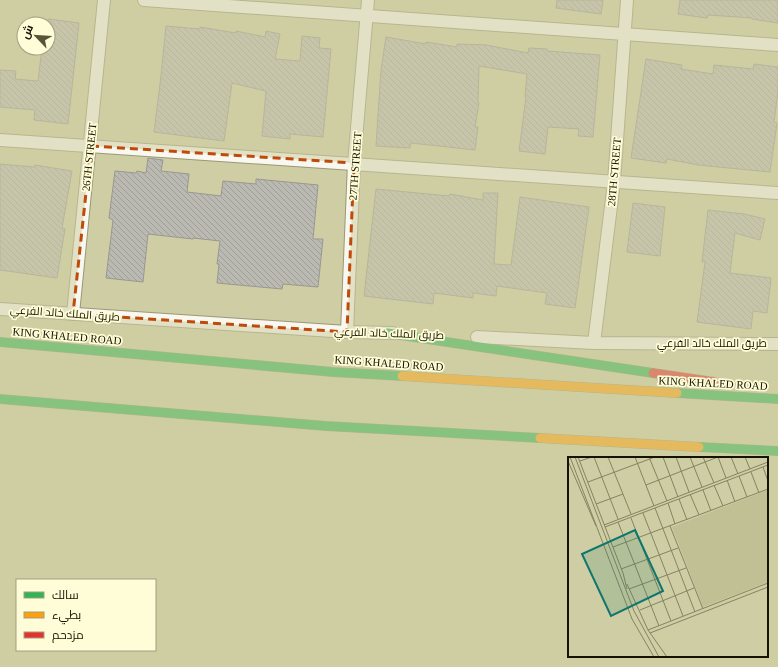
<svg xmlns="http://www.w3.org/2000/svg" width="778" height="667" viewBox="0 0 778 667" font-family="'Times New Roman',Cairo,serif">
<defs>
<pattern id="building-back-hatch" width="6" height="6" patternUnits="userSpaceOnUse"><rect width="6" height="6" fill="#bbbab2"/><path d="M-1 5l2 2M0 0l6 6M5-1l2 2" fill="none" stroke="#a09f97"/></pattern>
</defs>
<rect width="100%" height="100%" fill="#cfcda3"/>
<g fill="url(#building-back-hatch)" stroke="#999791">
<path d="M 557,0 L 603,0 L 601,14 L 556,8 Z"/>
<path d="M 680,0 L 778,0 L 778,23 L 752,19 L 752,18 L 708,15 L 707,18 L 678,14 Z"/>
<path d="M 48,19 L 79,23 L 68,124 L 34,120 L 35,110 L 0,107 L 0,70 L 16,71 L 15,79 L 38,81 L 42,48 L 48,48 Z"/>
<path d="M 166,26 L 200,29 L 200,27 L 236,33 L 236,31 L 265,37 L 266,31 L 280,34 L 275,59 L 300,61 L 302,36 L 320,38 L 319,48 L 331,49 L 323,137 L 290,134 L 290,139 L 262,136 L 266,91 L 232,83 L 224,141 L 154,132 L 161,76 Z"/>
<path d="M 386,37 L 426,44 L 426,42 L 457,47 L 457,44 L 486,45 L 528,53 L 529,48 L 547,49 L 547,51 L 600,55 L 593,137 L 578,136 L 579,129 L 548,127 L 545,154 L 519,151 L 526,97 L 525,97 L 527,74 L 479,66 L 478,103 L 479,103 L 475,127 L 478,127 L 475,150 L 411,143 L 410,148 L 376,146 L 381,70 Z"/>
<path d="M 646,59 L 682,65 L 681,69 L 713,74 L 714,65 L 753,69 L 754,64 L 778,67 L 778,92 L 774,122 L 777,123 L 770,172 L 698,165 L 667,159 L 666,163 L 631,158 Z"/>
<path d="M 148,158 L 163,160 L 161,171 L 189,174 L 187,192 L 221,196 L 223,181 L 256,184 L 256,179 L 318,185 L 313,239 L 323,239 L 318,287 L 283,284 L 282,289 L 217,283 L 219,264 L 217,264 L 220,241 L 193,238 L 193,239 L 148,234 L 143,282 L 106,278 L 113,220 L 109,218 L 115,171 L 136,173 L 137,171 L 146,173 Z"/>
<path d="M 0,164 L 34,167 L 35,165 L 72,171 L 62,228 L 65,229 L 57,278 L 0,270 Z"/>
<path d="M 376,189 L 449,196 L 450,194 L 483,200 L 483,193 L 498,193 L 494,264 L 511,265 L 520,197 L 589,207 L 575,308 L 545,304 L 547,293 L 497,286 L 496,296 L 473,293 L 473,298 L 434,293 L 433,304 L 364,296 Z"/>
<path d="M 633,203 L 665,207 L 660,256 L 627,252 Z"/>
<path d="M 708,210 L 744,214 L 765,219 L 760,240 L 735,233 L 730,273 L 771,278 L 767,313 L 753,311 L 751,329 L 697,322 L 705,262 L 702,262 Z"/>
</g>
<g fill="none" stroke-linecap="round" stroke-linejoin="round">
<g stroke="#9a9876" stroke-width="14">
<g id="street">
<path d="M 144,0 L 778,45"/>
<path d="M 0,140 L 778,193"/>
<path d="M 0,309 L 347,332 L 393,333"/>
<path d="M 73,314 L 104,0"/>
<path d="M 347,332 L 354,163 L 368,0"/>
<path d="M 477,337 L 594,343 L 778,344"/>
<path d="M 594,343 L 614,182 L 627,0"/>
</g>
</g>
<g stroke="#9a9876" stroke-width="10">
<g id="fast">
<path d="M 387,333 L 653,373"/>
<path d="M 0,342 L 333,372 L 402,376"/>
<path d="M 677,393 L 778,399"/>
<path d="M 0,399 L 326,426 L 540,438"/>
<path d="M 699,447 L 778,451"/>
</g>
</g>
<g stroke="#9a9876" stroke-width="10">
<g id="slow">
<path d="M 402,376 L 677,393"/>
<path d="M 540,438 L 699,447"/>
</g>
</g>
<g stroke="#9a9876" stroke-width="10">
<path id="jam" d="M 653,373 L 714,382"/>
</g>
<use href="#street" stroke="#f8f8f1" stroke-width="12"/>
<use href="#fast" stroke="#30b455" stroke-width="9"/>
<use href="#slow" stroke="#ff9f0a" stroke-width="9"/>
<use href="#jam" stroke="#e5322d" stroke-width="9"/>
</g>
<path d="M0 0H778V667H0ZM 91,146 L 354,163 L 347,332 L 73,314 Z" fill="#cfcda3" fill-opacity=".55" fill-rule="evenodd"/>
<path fill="none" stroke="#be4b0a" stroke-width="3" stroke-dasharray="8 5" stroke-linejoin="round" d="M 91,146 L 354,163 L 347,332 L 73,314 Z"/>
<g text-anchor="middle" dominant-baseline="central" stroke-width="3.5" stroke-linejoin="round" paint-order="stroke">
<g font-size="11" fill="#151300" stroke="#fffdd7">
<text transform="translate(89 157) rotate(-84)">26TH STREET</text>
<text transform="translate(355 166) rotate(-86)">27TH STREET</text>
<text transform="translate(614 172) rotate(-85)">28TH STREET</text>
<text transform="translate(65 313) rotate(4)">طريق الملك خالد الفرعي</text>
<text transform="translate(389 333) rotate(2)">طريق الملك خالد الفرعي</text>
<text transform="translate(67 336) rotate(5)">KING KHALED ROAD</text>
<text x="712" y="343">طريق الملك خالد الفرعي</text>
<text transform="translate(389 363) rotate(4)">KING KHALED ROAD</text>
<text transform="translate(713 383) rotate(3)">KING KHALED ROAD</text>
</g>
</g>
<g transform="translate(568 457)">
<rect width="200" height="200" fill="#cfcda3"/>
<path d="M 200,33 L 200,125 L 135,150 L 104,70 Z" fill="#c1bf94"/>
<path fill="none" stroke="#858362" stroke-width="1" d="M 2,0 L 64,162 L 86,200M 7,0 L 66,154 L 91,200M 10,0 L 55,116M 26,0 L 50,62M 40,0 L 63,57M 67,0 L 86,49M 81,0 L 99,44M 95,0 L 110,40M 108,0 L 121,35M 122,0 L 134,30M 135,0 L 146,26M 150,0 L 158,21M 163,0 L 170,17M 177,0 L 182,12M 0,4 L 28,69M 12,4 L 24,0M 195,10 L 200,24M 183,15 L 191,36M 171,19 L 179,40M 159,23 L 167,45M 20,25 L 87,0M 78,28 L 150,0M 146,28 L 155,49M 135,33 L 143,54M 122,37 L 131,58M 111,42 L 119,63M 100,46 L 107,67M 28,47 L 55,37M 87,51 L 127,155M 75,56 L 115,159M 63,61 L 103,164M 50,65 L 91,169M 36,68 L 200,5M 102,69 L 135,152M 37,70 L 200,8M 45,90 L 200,32M 53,112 L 110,91M 55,116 L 59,132M 59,127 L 80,173 L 99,200M 61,132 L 118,111M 72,153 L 126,131M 80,173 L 200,126M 82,176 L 200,130"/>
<path fill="#0f766e" fill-opacity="0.15" stroke="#0f766e" stroke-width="2" d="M 67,73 L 95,134 L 43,159 L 14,97 Z"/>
<rect width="200" height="200" fill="none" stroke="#151300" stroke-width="2"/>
</g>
<rect x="16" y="579" width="140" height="72" fill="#fffdd7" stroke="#a19f81"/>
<rect x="24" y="592" width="20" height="6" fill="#30b455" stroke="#a19f81"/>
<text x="52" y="599" font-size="12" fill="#151300">سالك</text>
<rect x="24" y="612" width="20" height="6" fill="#ff9f0a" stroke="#a19f81"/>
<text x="52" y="619" font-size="12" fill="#151300">بطيء</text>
<rect x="24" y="632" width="20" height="6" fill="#e5322d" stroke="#a19f81"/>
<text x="52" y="639" font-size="12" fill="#151300">مزدحم</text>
<g transform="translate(36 36) rotate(295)"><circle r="19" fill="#fffdd7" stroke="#a19f81"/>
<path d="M0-3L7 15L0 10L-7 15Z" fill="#565439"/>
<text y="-6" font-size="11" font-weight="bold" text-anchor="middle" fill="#151300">ش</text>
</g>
</svg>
